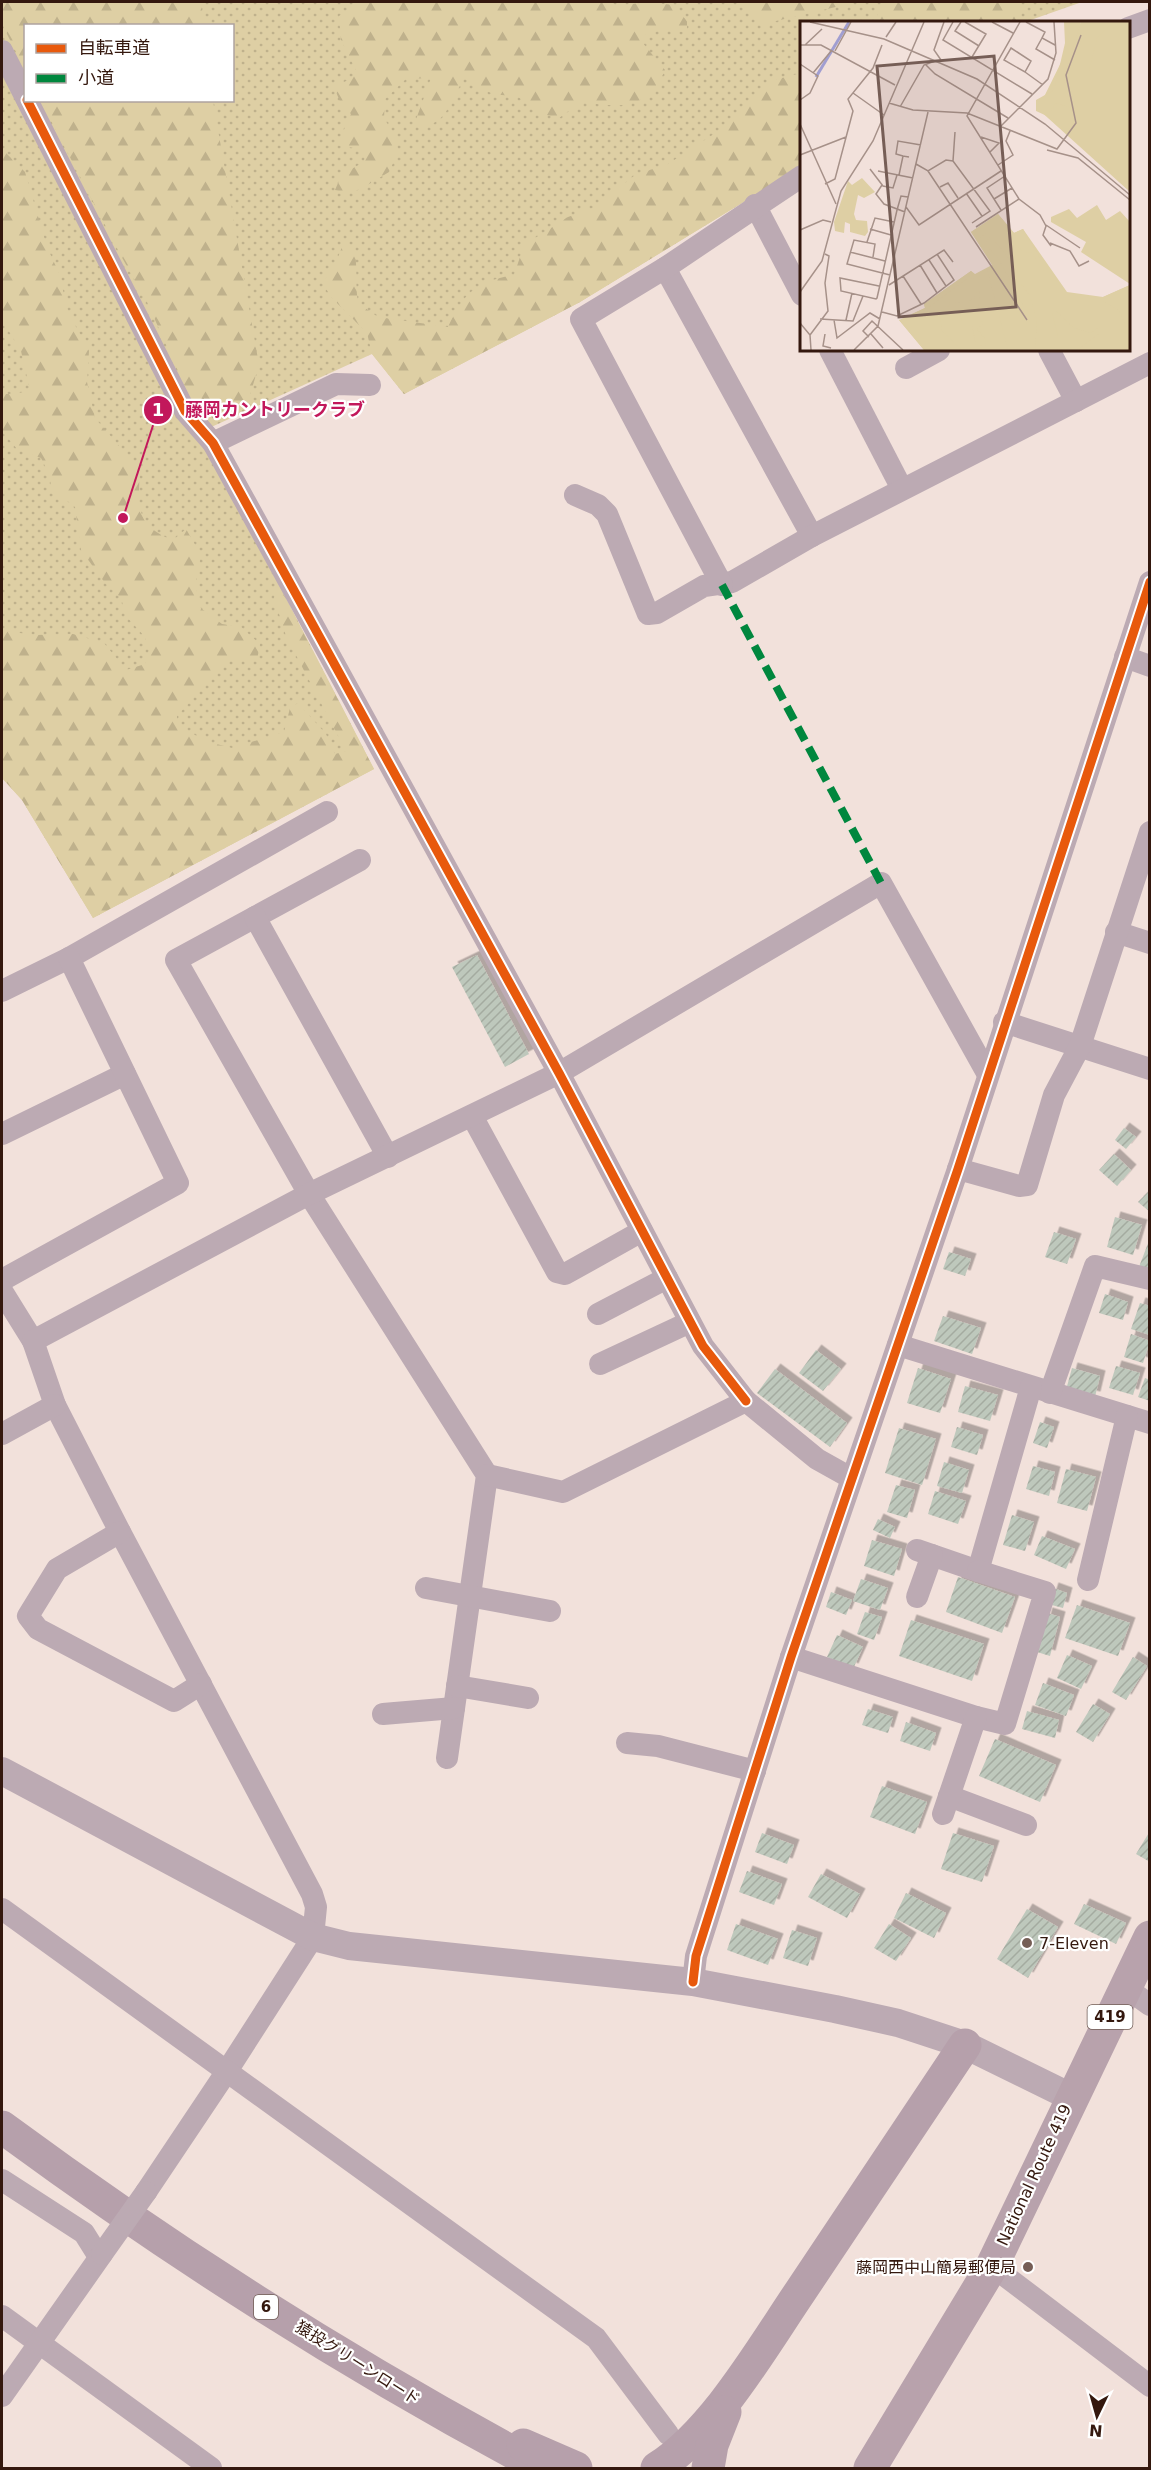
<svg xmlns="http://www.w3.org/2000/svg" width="1151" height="2470" viewBox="0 0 1151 2470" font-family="'DejaVu Sans','Noto Sans JP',sans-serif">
<defs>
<pattern id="grass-dots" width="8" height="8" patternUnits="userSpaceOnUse" patternTransform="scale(1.5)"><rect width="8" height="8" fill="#decfa4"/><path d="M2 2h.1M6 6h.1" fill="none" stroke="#bfb18c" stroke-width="1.8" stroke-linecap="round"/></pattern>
<pattern id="forest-firs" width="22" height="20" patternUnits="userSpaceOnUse" patternTransform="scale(1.5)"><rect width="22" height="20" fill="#decfa4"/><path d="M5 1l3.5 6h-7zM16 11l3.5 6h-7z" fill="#bfb18c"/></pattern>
<pattern id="building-hatch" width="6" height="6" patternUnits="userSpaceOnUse" patternTransform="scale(1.5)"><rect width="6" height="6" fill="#bec8bc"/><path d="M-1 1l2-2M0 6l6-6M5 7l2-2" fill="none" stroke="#a4aba0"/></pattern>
<filter id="shadow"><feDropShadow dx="5.5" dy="-5.5" stdDeviation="0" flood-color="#0004"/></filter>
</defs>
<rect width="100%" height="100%" fill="#f2e1db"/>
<path fill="url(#grass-dots)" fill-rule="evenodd" d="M 2,2 L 1082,2 L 1025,22 L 802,22 L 801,167 L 580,302 L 404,394 L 372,354 L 198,433 L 211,452 L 374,769 L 93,918 L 22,800 L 2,778 ZM 26,26 L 232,26 L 232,100 L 26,100 Z"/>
<g fill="url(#forest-firs)">
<path d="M 2,2 L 201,2 L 204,25 L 26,26 L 25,70 L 2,24 Z"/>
<path d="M 359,2 L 608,2 L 618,6 L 647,2 L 673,5 L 687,21 L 687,32 L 661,30 L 645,35 L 642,42 L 665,70 C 647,112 619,107 581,102 L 559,118 L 538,113 L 516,95 C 493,97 483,91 465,77 C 450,100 446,131 414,125 L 431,78 L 406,79 L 385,99 L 384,118 L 396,138 L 398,152 L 389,172 L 361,189 L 346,193 L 335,190 L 342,174 L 364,162 L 366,150 L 337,145 L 351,114 L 341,104 L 334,87 L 352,78 L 356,70 L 341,40 L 339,16 Z"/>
<path d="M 743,2 L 857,2 L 759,25 Z"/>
<path d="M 882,2 L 1021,2 L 1020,22 L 875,22 Z"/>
<path d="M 801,73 L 801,167 L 580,302 L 404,394 L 372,354 L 367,333 L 331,297 L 322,282 L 333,270 L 342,247 L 354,247 C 358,266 355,284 358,303 L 378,317 L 448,327 C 465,291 476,282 514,275 L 524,245 L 568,217 L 604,204 L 615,191 L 635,175 L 668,164 L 720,130 L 774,80 Z"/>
<path d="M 41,101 L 213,101 L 259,365 L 249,398 L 203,420 L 194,407 L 147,302 L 120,254 Z"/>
<path d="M 2,149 L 25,172 L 47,247 L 59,273 L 68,312 L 89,351 L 87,382 L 95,418 L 140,470 C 138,506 135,526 173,540 L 186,529 L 201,555 L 196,580 L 198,606 L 222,624 L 241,627 L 260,644 L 257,660 L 228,660 L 177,716 L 177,724 L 205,741 L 232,748 L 284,732 L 290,708 L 298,703 L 326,734 L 335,754 L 346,751 L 286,636 L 274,598 L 278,584 L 374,769 L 93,918 L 22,800 L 2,778 L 2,633 L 4,631 L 36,635 L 73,634 L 104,643 L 126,670 L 145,664 L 149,650 L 145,637 L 126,616 L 121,598 L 105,583 L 81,550 L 75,507 L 51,488 L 50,476 L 41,458 L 17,449 L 2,431 L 2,394 L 16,394 L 30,390 L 21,351 L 2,320 Z"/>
</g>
<g fill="url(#building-hatch)" filter="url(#shadow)">
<path d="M 477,955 L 529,1054 L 505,1067 L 452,967 Z"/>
<path d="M 1124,1128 L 1136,1137 L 1126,1149 L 1115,1140 Z"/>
<path d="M 1114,1154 L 1131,1170 L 1117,1186 L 1099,1170 Z"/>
<path d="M 1150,1190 L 1150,1212 L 1138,1202 Z"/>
<path d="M 1115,1217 L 1142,1225 L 1133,1255 L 1107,1247 Z"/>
<path d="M 1054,1232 L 1076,1239 L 1067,1264 L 1045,1257 Z"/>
<path d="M 1150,1238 L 1150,1271 L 1139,1267 Z"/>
<path d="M 949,1252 L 971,1259 L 965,1276 L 943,1269 Z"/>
<path d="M 1105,1294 L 1128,1302 L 1123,1320 L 1099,1313 Z"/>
<path d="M 1140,1303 L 1150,1306 L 1150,1335 L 1131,1329 Z"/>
<path d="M 943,1316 L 981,1328 L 972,1354 L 934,1341 Z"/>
<path d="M 1131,1334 L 1150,1341 L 1143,1363 L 1124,1357 Z"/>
<path d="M 816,1350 L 841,1369 L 823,1391 L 799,1373 Z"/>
<path d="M 1116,1366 L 1140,1373 L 1133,1395 L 1109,1388 Z"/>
<path d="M 918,1368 L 951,1379 L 940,1413 L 907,1403 Z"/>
<path d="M 1072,1368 L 1100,1376 L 1095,1397 L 1066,1390 Z"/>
<path d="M 775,1369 L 847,1423 L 830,1447 L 757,1393 Z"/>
<path d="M 1145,1378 L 1150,1380 L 1150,1401 L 1138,1397 Z"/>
<path d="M 965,1386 L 998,1395 L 990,1421 L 958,1412 Z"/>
<path d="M 1040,1422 L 1054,1427 L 1047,1448 L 1033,1443 Z"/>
<path d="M 957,1427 L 983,1435 L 977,1455 L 951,1447 Z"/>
<path d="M 899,1428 L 936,1439 L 922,1485 L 885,1473 Z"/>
<path d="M 944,1462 L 969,1470 L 962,1493 L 937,1486 Z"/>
<path d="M 1033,1466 L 1055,1472 L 1049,1496 L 1026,1489 Z"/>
<path d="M 1066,1469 L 1096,1477 L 1087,1511 L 1057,1503 Z"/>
<path d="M 896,1485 L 915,1490 L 907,1518 L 887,1512 Z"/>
<path d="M 935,1491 L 966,1501 L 958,1524 L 928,1514 Z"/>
<path d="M 1012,1515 L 1034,1522 L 1025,1551 L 1003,1545 Z"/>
<path d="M 878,1519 L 895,1527 L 890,1538 L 873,1530 Z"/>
<path d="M 1042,1536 L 1075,1549 L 1066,1569 L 1034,1555 Z"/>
<path d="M 872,1540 L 902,1549 L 894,1576 L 864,1566 Z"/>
<path d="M 958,1577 L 1015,1597 L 1002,1633 L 946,1612 Z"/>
<path d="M 861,1579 L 888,1588 L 880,1610 L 853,1601 Z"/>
<path d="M 1053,1588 L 1067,1593 L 1063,1608 L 1048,1604 Z"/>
<path d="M 831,1592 L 852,1600 L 846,1615 L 826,1607 Z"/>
<path d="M 1077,1605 L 1130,1623 L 1118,1656 L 1065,1638 Z"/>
<path d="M 865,1612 L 882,1617 L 874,1640 L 857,1634 Z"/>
<path d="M 1047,1613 L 1060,1617 L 1050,1656 L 1037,1652 Z"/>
<path d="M 911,1620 L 984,1644 L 972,1681 L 899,1656 Z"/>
<path d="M 837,1635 L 863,1647 L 853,1669 L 827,1657 Z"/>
<path d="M 1067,1655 L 1092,1666 L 1081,1689 L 1057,1678 Z"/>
<path d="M 1133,1657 L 1147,1666 L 1126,1700 L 1112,1692 Z"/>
<path d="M 1043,1683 L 1074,1695 L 1066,1716 L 1035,1705 Z"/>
<path d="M 1093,1704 L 1110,1714 L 1093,1742 L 1076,1732 Z"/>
<path d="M 868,1709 L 893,1717 L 888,1733 L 862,1725 Z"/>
<path d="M 1027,1711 L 1059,1720 L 1055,1738 L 1022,1729 Z"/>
<path d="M 906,1722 L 936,1733 L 930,1751 L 900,1741 Z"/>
<path d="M 995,1739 L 1056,1765 L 1040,1802 L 979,1776 Z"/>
<path d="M 882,1786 L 927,1802 L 915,1834 L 870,1817 Z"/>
<path d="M 1150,1831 L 1150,1862 L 1136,1854 Z"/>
<path d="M 762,1833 L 794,1845 L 787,1864 L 755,1852 Z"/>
<path d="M 953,1833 L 994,1846 L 982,1882 L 941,1869 Z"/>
<path d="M 747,1871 L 782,1884 L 774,1905 L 739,1892 Z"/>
<path d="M 821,1874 L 860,1894 L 847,1918 L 808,1897 Z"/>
<path d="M 906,1893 L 946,1913 L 934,1938 L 894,1918 Z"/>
<path d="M 1084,1904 L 1126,1923 L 1116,1944 L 1074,1924 Z"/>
<path d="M 1027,1909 L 1058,1927 L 1028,1978 L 997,1959 Z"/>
<path d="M 736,1924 L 778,1939 L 768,1965 L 727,1950 Z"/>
<path d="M 889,1924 L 911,1938 L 896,1961 L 874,1948 Z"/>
<path d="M 792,1930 L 817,1938 L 808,1966 L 783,1958 Z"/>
</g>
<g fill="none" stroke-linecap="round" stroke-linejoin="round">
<g stroke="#bcaab3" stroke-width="22">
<path d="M 1128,28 L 1150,20"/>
<path d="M 2,51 L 26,98"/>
<path d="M 27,100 L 185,411 L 213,443 L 559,1073 L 703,1346 L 746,1401"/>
<path d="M 755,205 L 802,295"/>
<path d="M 665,268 L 812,536"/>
<path d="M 830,350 L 902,489"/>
<path d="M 1049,350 L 1076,401"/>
<path d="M 906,368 L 939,350"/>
<path d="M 213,443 L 336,384 L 370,385"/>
<path d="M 575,495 L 598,505 L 607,514 L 648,614 L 657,613 L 704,586 L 732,582 L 812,536 L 1150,363"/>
<path d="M 722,585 L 581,319 L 665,268 L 802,176"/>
<path d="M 1125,657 L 1150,666"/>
<path d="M 360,860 L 176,960 L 309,1194 L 487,1475 L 447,1758"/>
<path d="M 255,917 L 388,1157"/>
<path d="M 1116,932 L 1150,943"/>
<path d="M 2,991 L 69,958 L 327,812"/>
<path d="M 1004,1022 L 1150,1069"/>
<path d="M 472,1116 L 557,1272 L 565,1274 L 642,1231"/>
<path d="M 2,1134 L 125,1074"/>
<path d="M 958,1169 L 1019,1186 L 1027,1185 L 1054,1095 L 1080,1046 L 1150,832"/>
<path d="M 2,1280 L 178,1183 L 69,958"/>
<path d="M 2,1291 L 33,1341 L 55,1405 L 120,1532 L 312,1894 L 316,1907 L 313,1937 L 227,2071 L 146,2192"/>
<path d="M 598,1314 L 667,1278"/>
<path d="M 33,1341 L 309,1194 L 559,1073 L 881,883 L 987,1073"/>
<path d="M 898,1345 L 1150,1423"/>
<path d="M 600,1364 L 690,1322"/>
<path d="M 1050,1393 L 1095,1266 L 1150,1279"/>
<path d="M 2,1434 L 55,1405"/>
<path d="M 487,1475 L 563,1492 L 746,1401 L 817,1459 L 851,1478"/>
<path d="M 120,1532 L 57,1569 L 28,1616 L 38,1629 L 174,1701 L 201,1684"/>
<path d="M 917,1550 L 978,1571 L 1031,1387"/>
<path d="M 1088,1580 L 1127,1416"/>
<path d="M 426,1588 L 550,1611"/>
<path d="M 917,1597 L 932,1555"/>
<path d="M 791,1657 L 976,1717 L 1005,1724 L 1045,1592 L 978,1571"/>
<path d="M 457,1686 L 528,1698"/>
<path d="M 383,1714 L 454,1708"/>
<path d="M 627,1743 L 658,1746 L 755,1771"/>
<path d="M 949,1796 L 1026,1825"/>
<path d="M 943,1814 L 976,1717"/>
<path d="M 2,1909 L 596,2338 L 668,2434"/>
<path d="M 693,1982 L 696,1956 L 791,1657 L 958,1169 L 1150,582"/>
<path d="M 1125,1987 L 1150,2005"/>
<path d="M 2,2180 L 84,2233 L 99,2257"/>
<path d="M 992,2266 L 1150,2386"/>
<path d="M 2,2316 L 211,2468"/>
<path d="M 2,2396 L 102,2254"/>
</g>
<path stroke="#bcaab3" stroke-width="28" d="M 2,1771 L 313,1937 L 349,1946 L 693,1982 L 835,2009 L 898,2023 L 965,2045 L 1071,2097"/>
<g stroke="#b6a0ab" stroke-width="33">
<path d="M 2,2127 C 173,2253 354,2368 542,2468"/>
<path d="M 523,2445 L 576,2468"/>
<path d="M 657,2468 C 714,2432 762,2348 800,2292 C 855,2210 910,2128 965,2045"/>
<path d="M 708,2468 L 712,2445 L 725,2412"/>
</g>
<path stroke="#b8a2ac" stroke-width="33" d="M 870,2468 L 992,2266 L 1150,1937"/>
<path stroke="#bcaab3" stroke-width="22" d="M 102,2254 L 146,2192"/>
<path stroke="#00873e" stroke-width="8" stroke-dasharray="15 8" stroke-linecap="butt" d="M 722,585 L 881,883"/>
<g stroke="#fff" stroke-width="13">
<g id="cycleway">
<path d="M 27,100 L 185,411 L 213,443 L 559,1073 L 703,1346 L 746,1401"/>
<path d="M 693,1982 L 696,1956 L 791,1657 L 958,1169 L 1150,582"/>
</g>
</g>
<use href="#cycleway" stroke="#e8590c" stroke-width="9"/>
</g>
<g fill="#765e56" stroke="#fff" stroke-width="2">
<circle cx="1027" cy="1943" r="6"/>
<circle cx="1028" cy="2267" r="6"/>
</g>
<g text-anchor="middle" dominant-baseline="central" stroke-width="4.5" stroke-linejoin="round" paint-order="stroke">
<g fill="#fff" stroke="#715d56" stroke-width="1.5">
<rect x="1087.5" y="2005" width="45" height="24" rx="4.5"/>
<rect x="254" y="2295" width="24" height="24" rx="4.5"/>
</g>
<g font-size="15" font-weight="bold" fill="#34180e">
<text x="1110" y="2017">419</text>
<text x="266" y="2307">6</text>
</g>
<g font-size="16" fill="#34180e" stroke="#fff" text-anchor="start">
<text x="1039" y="1943">7-Eleven</text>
<text x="1016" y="2267" text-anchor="end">藤岡西中山簡易郵便局</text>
</g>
<g font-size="16" fill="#34180e" stroke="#fff">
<text transform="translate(1034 2175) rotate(-65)">National Route 419</text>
<text transform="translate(358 2363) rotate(32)">猿投グリーンロード</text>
</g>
</g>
<g transform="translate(800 21)">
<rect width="330" height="330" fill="#f2e1db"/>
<path d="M 281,1 L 330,1 L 330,171 L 238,88 ZM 198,193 L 214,212 L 223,208 L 267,271 L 303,276 L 330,264 L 330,329 L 124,329 L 99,299 L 125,287 L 124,283 L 171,250 L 175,253 L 192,244 L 171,211 Z" fill="#decfa4"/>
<path d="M 264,1 L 281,1 L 263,58 L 279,89 L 256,82 L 247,95 L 236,90 L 236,79 L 254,69 L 265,22 ZM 307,1 L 330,1 L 330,99 L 308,88 L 289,50 L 297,17 L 310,4 ZM 62,157 L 75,171 L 64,177 L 58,174 L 54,193 L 56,199 L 67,200 L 68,211 L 65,215 L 50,211 L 50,203 L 45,201 L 44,212 L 35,210 L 34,201 L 48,160 L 52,164 ZM 297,184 L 306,199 L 320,190 L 330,201 L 330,263 L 281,231 L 286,221 L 251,201 L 251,196 L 269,188 L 277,197 ZM 198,193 L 214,212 L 223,208 L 240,237 L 236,238 L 231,231 L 224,232 L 213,220 L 195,220 L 214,244 L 211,250 L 230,275 L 237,300 L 235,329 L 208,329 L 187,248 L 192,245 L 223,296 L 223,284 L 197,235 L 184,223 L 192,214 L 186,212 L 180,217 L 174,213 L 183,229 L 171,211 ZM 171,250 L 181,260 L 179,264 L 177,258 L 168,257 L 128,287 L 126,294 L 139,290 L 142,310 L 162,329 L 124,329 L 99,299 L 112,297 L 112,293 L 125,287 L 124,283 ZM 330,264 L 330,306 L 324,312 L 319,308 L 327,308 L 319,289 L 304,281 L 303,276 ZM 180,270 L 178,291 L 183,303 L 177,308 L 185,318 L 186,329 L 180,329 L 183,326 L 179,323 L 176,325 L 172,304 L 163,301 L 158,292 L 146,290 L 150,281 L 168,282 L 172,277 L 174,281 L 175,272 ZM 256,290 L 274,307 L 291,312 L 299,306 L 300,312 L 280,327 L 252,329 L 258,315 L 252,292 Z" fill="#decfa4"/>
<path fill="none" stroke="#a19ed1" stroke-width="3" d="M 16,56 L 49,1"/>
<path fill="none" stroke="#a69189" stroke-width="1.5" d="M 10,1 L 84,18 L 177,58 L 245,103 L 330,174M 153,1 L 143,19 L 232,73M 161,1 L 155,10 L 179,25M 165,1 L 186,13 L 172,36M 192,1 L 213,12M 220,1 L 167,95 L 219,178 L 240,194 L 246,205 L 243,214 L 251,225M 226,1 L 245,11 L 242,17 L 255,24M 86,16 L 96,1M 242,17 L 236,28 L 255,39M 0,24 L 21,24 L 95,64M 5,24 L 22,8M 211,27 L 231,40 L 225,51 L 204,39 ZM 35,30 L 51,1M 141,39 L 134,29 L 144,1M 0,43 L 18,55 L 10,72 L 0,79M 126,44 L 135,53 L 208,97M 225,51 L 243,64M 13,52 L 32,29M 53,72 L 84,94M 89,82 L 113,89 L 167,92 L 257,128 L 276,102 L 266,54 L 281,14M 100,86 L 124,44 L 135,40M 0,103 L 36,183M 200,106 L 248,58 L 256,32 L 254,1M 155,111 L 153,140 L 190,190 L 172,202M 181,116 L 199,122 L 190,131M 247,129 L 278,137 L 330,179M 0,134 L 46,116M 103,135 L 96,133 L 98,120 L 121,124M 116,143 L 128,150 L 146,139 L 153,140M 198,144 L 213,134 L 206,120 L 210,110M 70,148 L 83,165 L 93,167 L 97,154M 78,150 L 113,157M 128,150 L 227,299M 99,154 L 103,135 L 109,136M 25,163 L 35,158 L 53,90 L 48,78 L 73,47 L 82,24M 82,164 L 76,173 L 84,183 L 105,191M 140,166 L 148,162 L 158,177M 166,172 L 182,195M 194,178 L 212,167M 106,186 L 119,204 L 201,150M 201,189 L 187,167 L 205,155M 246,204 L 280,227M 176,206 L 219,178M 70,208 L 91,214M 0,209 L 23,199 L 31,201M 67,221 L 75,197 L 94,201M 250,222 L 270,230 L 279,245 L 289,240M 50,231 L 85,240M 73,236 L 75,223 L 54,219 L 47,243 L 90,254M 129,239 L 146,265M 120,244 L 137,272M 103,255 L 121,283M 89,264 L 144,229 L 153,241M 79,265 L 40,257 L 41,270 L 76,278 L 77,277 L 97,189 L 101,175 L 108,176M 0,271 L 22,240 L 41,170 L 73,120 L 124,1M 82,291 L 97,295 L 124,282 L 154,259 L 137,233M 20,298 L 53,300 L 63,275M 34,299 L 37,317 L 70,292 L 80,298M 46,299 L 52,272M 0,302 L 10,314 L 11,329M 25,313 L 23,325 L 31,327M 71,313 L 83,327M 10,314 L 28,290 L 25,262 L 29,235 L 25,233M 69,316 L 63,310 L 72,300 L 103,329M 54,329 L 78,305 L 128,91"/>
<path fill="#765e56" fill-opacity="0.15" stroke="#765e56" stroke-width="3" d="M 194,35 L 216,286 L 99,296 L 77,45 Z"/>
<rect width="330" height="330" fill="none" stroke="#34180e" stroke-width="3"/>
</g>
<path fill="none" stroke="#c2185b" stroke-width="2" d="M123 518L158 410"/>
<g fill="#c2185b" stroke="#fff" stroke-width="2">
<circle cx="123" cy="518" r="6"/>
<circle cx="158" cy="410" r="15"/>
</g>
<g font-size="18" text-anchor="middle" font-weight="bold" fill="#fff">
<text x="158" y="416">1</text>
</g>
<g font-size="18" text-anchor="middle" font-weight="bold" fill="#c2185b" stroke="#fff" stroke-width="4.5" stroke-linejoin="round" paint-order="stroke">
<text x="275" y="416">藤岡カントリークラブ</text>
</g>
<rect width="1151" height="2470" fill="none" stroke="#34180e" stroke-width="6"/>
<rect x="24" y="24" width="210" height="78" fill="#ffffff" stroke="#aea39f" stroke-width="1.5"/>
<rect x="36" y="44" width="30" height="9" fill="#e8590c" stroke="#aea39f" stroke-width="1.5"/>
<text x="78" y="54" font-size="18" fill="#34180e">自転車道</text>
<rect x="36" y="74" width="30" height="9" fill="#00873e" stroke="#aea39f" stroke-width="1.5"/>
<text x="78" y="84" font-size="18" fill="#34180e">小道</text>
<g transform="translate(1097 2416) rotate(185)" stroke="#ffffff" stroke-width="4.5" paint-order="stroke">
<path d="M0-4.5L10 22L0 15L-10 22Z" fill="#34180e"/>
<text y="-9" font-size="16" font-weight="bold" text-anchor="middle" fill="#34180e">N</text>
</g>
</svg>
